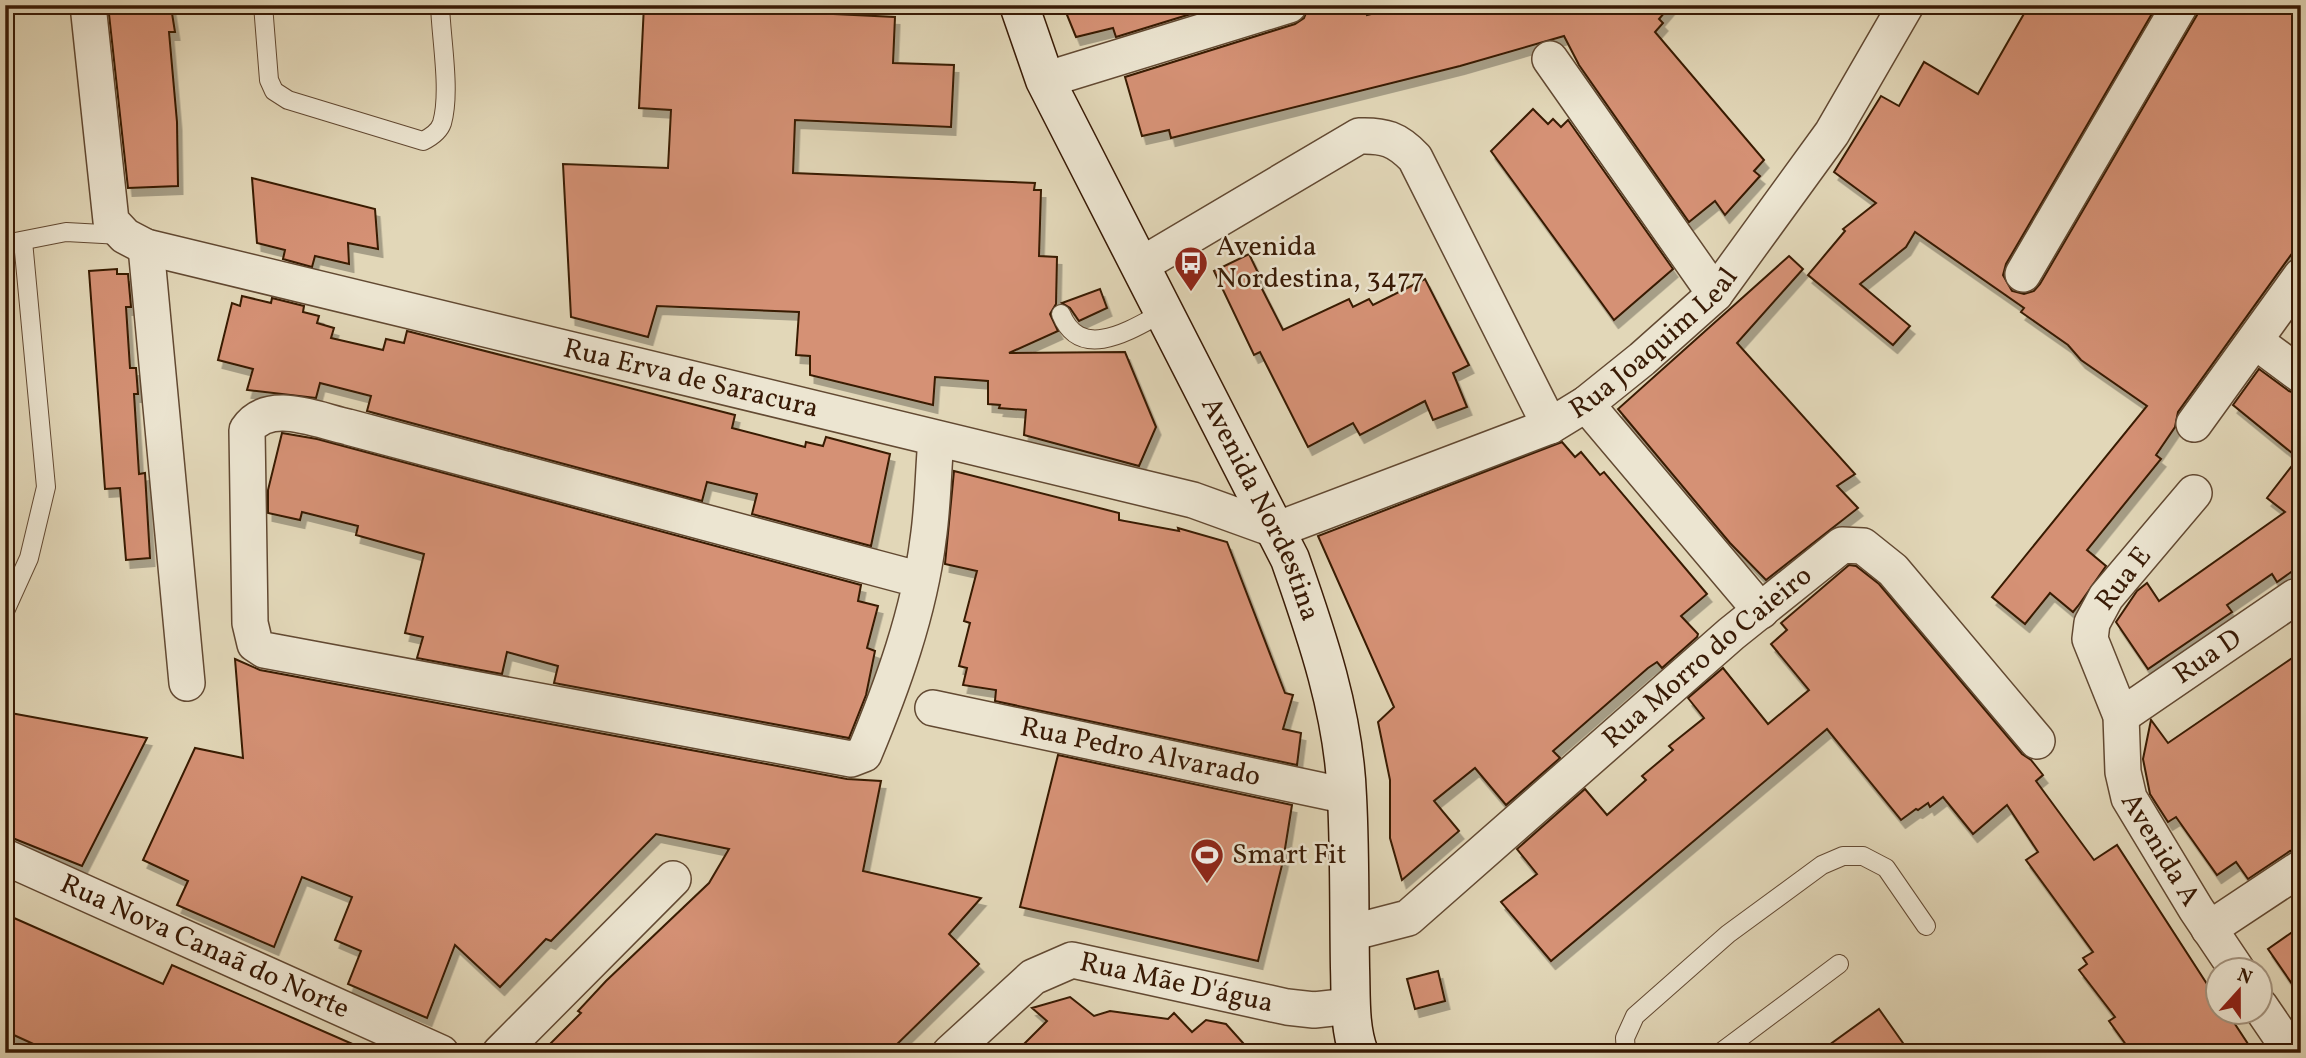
<svg xmlns="http://www.w3.org/2000/svg" width="2306" height="1058" viewBox="0 0 2306 1058" font-family="Vollkorn,serif">
<defs>
<filter id="shadow"><feDropShadow dx="4.5" dy="8" stdDeviation="0" flood-color="#0004"/></filter>
</defs>
<rect width="100%" height="100%" fill="#e2d7b8"/>
<filter id="stains"><feTurbulence type="fractalNoise" baseFrequency=".00286" numOctaves="4"/><feColorMatrix values="0 0 0 0 .2 0 0 0 0 .09 0 0 0 0 .02 0 0 0 .5 -.17"/></filter>
<radialGradient id="worn" r=".72"><stop offset=".6" stop-color="#630" stop-opacity="0"/><stop offset="1" stop-color="#630" stop-opacity=".3"/></radialGradient>
<g fill="#d59174" stroke="#381a05" stroke-width="2" filter="url(#shadow)">
<path d="M 108,5 L 171,7 L 175,32 L 169,32 L 177,122 L 178,186 L 128,188 Z"/>
<path d="M 644,5 L 895,17 L 893,63 L 954,65 L 951,127 L 795,120 L 793,173 L 1035,183 L 1034,190 L 1041,190 L 1039,256 L 1057,257 L 1056,304 L 1050,314 L 1058,331 L 1009,353 L 1125,352 L 1156,427 L 1139,466 L 1024,435 L 1026,410 L 999,408 L 1000,405 L 988,404 L 988,381 L 935,377 L 933,405 L 810,375 L 810,356 L 796,355 L 799,312 L 657,306 L 648,337 L 571,317 L 563,164 L 668,168 L 671,110 L 639,108 Z"/>
<path d="M 1088,5 L 1220,5 L 1116,37 L 1113,28 L 1076,37 L 1065,10 Z"/>
<path d="M 1309,5 L 1314,5 L 1315,12 L 1342,5 L 1365,5 L 1367,15 L 1409,5 L 1671,5 L 1659,19 L 1663,23 L 1655,32 L 1764,160 L 1754,171 L 1760,176 L 1725,215 L 1715,201 L 1689,222 L 1579,65 L 1564,36 L 1460,66 L 1171,138 L 1169,130 L 1142,136 L 1125,77 L 1295,24 L 1304,18 Z"/>
<path d="M 2029,5 L 2157,5 L 2006,264 L 2003,275 L 2012,291 L 2024,294 L 2034,291 L 2040,284 L 2197,15 L 2200,5 L 2301,5 L 2301,241 L 2178,412 L 2175,427 L 2156,455 L 2161,459 L 2087,550 L 2106,566 L 2078,606 L 2073,612 L 2050,593 L 2025,624 L 1992,597 L 2147,406 L 2081,360 L 2068,345 L 2021,312 L 2024,308 L 1915,232 L 1906,247 L 1860,284 L 1910,326 L 1893,345 L 1808,275 L 1845,231 L 1843,229 L 1876,203 L 1834,172 L 1881,96 L 1899,106 L 1924,62 L 1978,94 Z"/>
<path d="M 1533,109 L 1548,124 L 1553,119 L 1561,127 L 1568,120 L 1673,269 L 1614,320 L 1491,151 Z"/>
<path d="M 252,178 L 375,209 L 378,249 L 348,243 L 349,264 L 315,256 L 312,267 L 283,259 L 285,250 L 257,243 Z"/>
<path d="M 1249,254 L 1261,279 L 1258,281 L 1283,330 L 1349,299 L 1353,307 L 1369,299 L 1373,305 L 1425,279 L 1469,365 L 1453,373 L 1467,407 L 1433,420 L 1425,401 L 1360,435 L 1353,423 L 1308,447 L 1260,352 L 1254,355 L 1214,271 Z"/>
<path d="M 1789,256 L 1803,269 L 1737,343 L 1855,474 L 1837,486 L 1858,508 L 1766,580 L 1730,543 L 1618,409 Z"/>
<path d="M 117,269 L 117,274 L 128,274 L 131,307 L 126,307 L 130,368 L 136,368 L 138,394 L 134,394 L 139,474 L 145,473 L 150,558 L 126,560 L 120,488 L 105,489 L 89,271 Z"/>
<path d="M 1100,289 L 1107,308 L 1079,321 L 1070,308 L 1062,303 Z"/>
<path d="M 242,296 L 271,303 L 272,298 L 304,306 L 303,312 L 319,316 L 317,323 L 334,328 L 331,338 L 383,350 L 386,339 L 404,343 L 407,331 L 735,415 L 732,428 L 805,447 L 806,442 L 823,446 L 826,437 L 890,454 L 871,546 L 752,514 L 757,494 L 707,482 L 702,501 L 367,411 L 371,396 L 320,383 L 316,398 L 247,390 L 253,369 L 218,360 L 232,303 L 240,306 Z"/>
<path d="M 2259,369 L 2289,391 L 2301,395 L 2301,565 L 2277,582 L 2272,574 L 2227,605 L 2232,612 L 2148,669 L 2116,622 L 2137,591 L 2147,583 L 2159,601 L 2285,512 L 2267,498 L 2298,458 L 2233,405 Z"/>
<path d="M 282,433 L 317,439 L 861,585 L 858,601 L 878,606 L 867,648 L 875,651 L 866,695 L 849,738 L 554,683 L 558,666 L 507,652 L 502,674 L 417,658 L 423,637 L 405,633 L 424,554 L 356,535 L 358,526 L 302,512 L 300,520 L 268,513 L 268,490 Z"/>
<path d="M 1562,442 L 1575,457 L 1581,452 L 1600,475 L 1604,472 L 1707,594 L 1681,616 L 1698,634 L 1697,637 L 1662,668 L 1657,662 L 1648,668 L 1553,751 L 1560,758 L 1506,805 L 1475,768 L 1434,801 L 1459,831 L 1402,880 L 1390,838 L 1390,780 L 1378,722 L 1394,707 L 1318,536 Z"/>
<path d="M 954,471 L 1119,513 L 1119,520 L 1179,531 L 1178,528 L 1227,542 L 1285,693 L 1293,695 L 1283,729 L 1301,733 L 1297,765 L 995,701 L 996,690 L 963,685 L 967,668 L 959,666 L 970,623 L 964,621 L 977,571 L 945,564 Z"/>
<path d="M 1849,565 L 1856,566 L 1879,584 L 2022,754 L 2031,760 L 2043,775 L 2036,781 L 2094,860 L 2117,845 L 2218,1001 L 2218,1012 L 2227,1012 L 2254,1053 L 2132,1053 L 2109,1021 L 2115,1017 L 2079,970 L 2087,964 L 2083,958 L 2093,952 L 2026,860 L 2038,852 L 2007,805 L 1973,834 L 1943,797 L 1930,807 L 1928,803 L 1918,810 L 1916,809 L 1901,820 L 1827,729 L 1551,961 L 1501,902 L 1537,874 L 1517,849 L 1585,789 L 1607,815 L 1646,780 L 1642,776 L 1673,750 L 1669,746 L 1704,718 L 1688,698 L 1723,668 L 1768,724 L 1809,690 L 1771,644 L 1787,630 L 1781,623 Z"/>
<path d="M 2301,652 L 2301,848 L 2290,851 L 2248,879 L 2236,862 L 2217,875 L 2176,817 L 2168,822 L 2150,794 L 2143,759 L 2151,720 L 2168,743 Z"/>
<path d="M 235,659 L 260,670 L 847,779 L 881,781 L 863,871 L 981,898 L 949,934 L 979,964 L 888,1053 L 541,1053 L 581,1013 L 578,1011 L 606,981 L 709,883 L 729,849 L 656,834 L 551,941 L 546,939 L 500,987 L 455,945 L 427,1018 L 348,984 L 361,951 L 335,940 L 352,897 L 302,877 L 274,947 L 177,905 L 188,881 L 143,860 L 195,748 L 243,758 Z"/>
<path d="M 5,712 L 147,738 L 82,866 L 5,835 Z"/>
<path d="M 1058,755 L 1292,805 L 1283,861 L 1258,961 L 1020,907 Z"/>
<path d="M 5,914 L 163,984 L 172,965 L 373,1053 L 53,1053 L 5,1031 Z"/>
<path d="M 2301,926 L 2301,997 L 2268,949 Z"/>
<path d="M 1438,971 L 1445,1001 L 1415,1009 L 1407,979 Z"/>
<path d="M 1070,997 L 1094,1016 L 1110,1011 L 1168,1019 L 1174,1013 L 1192,1032 L 1206,1020 L 1226,1024 L 1252,1053 L 1015,1053 L 1047,1021 L 1032,1008 Z"/>
<path d="M 1879,1009 L 1910,1053 L 1818,1053 Z"/>
</g>
<g fill="none" stroke-linecap="round" stroke-linejoin="round">
<g stroke="#624932" stroke-width="20">
<g id="lane">
<path d="M 263,5 L 269,80 L 274,91 L 288,100 L 423,141 C 431,137 439,132 442,123 C 451,91 441,39 440,5"/>
<path d="M 5,244 L 66,232 L 121,235"/>
<path d="M 1061,314 C 1081,363 1132,329 1164,312"/>
<path d="M 5,611 L 29,558 L 46,487 L 23,241"/>
<path d="M 1626,1053 L 1625,1038 L 1635,1016 L 1728,934 L 1822,865 L 1843,856 L 1863,856 L 1886,868 L 1926,926"/>
<path d="M 1720,1053 L 1839,964"/>
</g>
</g>
<g stroke="#624932" stroke-width="38">
<g id="street">
<path id="s1" d="M 88,5 L 111,221 L 125,236 L 146,247 L 1193,500 L 1276,530 L 1550,426 L 1586,404 L 1642,359 L 1715,294 L 1832,133 L 1906,5"/>
<path d="M 1550,59 L 1715,294"/>
<path d="M 1045,80 L 1289,5"/>
<path d="M 146,247 L 187,683"/>
<path d="M 1141,265 L 1359,136 C 1384,135 1397,139 1415,158 L 1550,426"/>
<path d="M 2023,274 L 2180,5"/>
<path d="M 2255,341 L 2301,375"/>
<path d="M 1586,404 L 1761,611"/>
<path d="M 2194,424 L 2301,276"/>
<path id="s2" d="M 2194,493 L 2106,597 L 2092,623 L 2090,639 L 2121,716 L 2123,772 L 2129,798 L 2196,909 L 2237,970"/>
<path d="M 921,580 L 348,427 C 316,420 268,398 247,430 L 250,623 L 255,644 L 264,650 L 851,759 L 864,754 C 892,687 919,613 928,540 C 933,507 933,473 936,439"/>
<path id="s3" d="M 933,708 L 1347,796"/>
<path id="s4" d="M 2121,716 L 2295,597"/>
<path id="s5" d="M 5,857 L 441,1053"/>
<path d="M 2209,929 L 2301,868"/>
<path id="s6" d="M 1350,933 L 1408,918 L 1731,634 L 1842,545 L 1863,546 L 1893,570 L 2037,741"/>
<path d="M 2260,1006 L 2292,1053"/>
<path d="M 500,1053 L 673,879"/>
<path id="s7" d="M 950,1053 L 1033,977 L 1072,960 L 1287,1007 L 1314,1010 L 1351,1006"/>
</g>
</g>
<g stroke="#381a05" stroke-width="41">
<g id="secondary">
<path id="s8" d="M 1019,5 L 1045,80 L 1290,559 C 1317,636 1344,714 1347,797 C 1350,854 1349,911 1350,968 C 1351,995 1349,1028 1359,1053"/>
</g>
</g>
<use href="#lane" stroke="#ece5d1" stroke-width="18"/>
<use href="#street" stroke="#ece5d1" stroke-width="35"/>
<use href="#secondary" stroke="#ece5d1" stroke-width="38"/>
</g>
<defs>
<g id="bus-pin" transform="scale(1.75)"><path d="M0 17L-7.5 6A9.5 9.5 0 1 1 7.5 6Z" fill="#8f2418" stroke="#ece5d1"/><path d="M-5-6H5V4H4V6H2V4H-2V6H-4V4H-5ZM-3.5-4V0h7V-4ZM-3.5 1.2v1.5H-2V1.2ZM2 1.2v1.5H3.5V1.2Z" fill="#fff"/></g>
<g id="stadium-pin" transform="scale(1.75)"><path d="M0 17L-7.5 6A9.5 9.5 0 1 1 7.5 6Z" fill="#8f2418" stroke="#ece5d1"/><path d="M0-5a6.5 5 0 1 0 0 10a6.5 5 0 1 0 0-10ZM-3.5-1.8h7v3.6h-7Z" fill="#fff"/></g>
</defs>
<g fill-rule="evenodd">
<use href="#bus-pin" x="1191" y="263"/>
<use href="#stadium-pin" x="1207" y="855"/>
</g>
<g text-anchor="middle" dominant-baseline="central" stroke-width="5" stroke-linejoin="round" paint-order="stroke">
<g font-size="28" fill="#381a05" stroke="#ece5d1" text-anchor="start">
<text x="1216" y="247">Avenida<tspan x="1216" dy="32">Nordestina, 3477</tspan></text>
<text x="1232" y="855">Smart Fit</text>
</g>
<g font-size="28" fill="#381a05" stroke="#ece5d1">
<text stroke="none"><textPath href="#s1" startOffset="1853">Rua Joaquim Leal</textPath></text>
<text stroke="none"><textPath href="#s1" startOffset="822">Rua Erva de Saracura</textPath></text>
<text stroke="none"><textPath href="#s8" startOffset="560">Avenida Nordestina</textPath></text>
<text transform="translate(2124 579) rotate(-52)">Rua E</text>
<text stroke="none"><textPath href="#s6" startOffset="457">Rua Morro do Caieiro</textPath></text>
<text stroke="none"><textPath href="#s4" startOffset="105">Rua D</textPath></text>
<text stroke="none"><textPath href="#s3" startOffset="212">Rua Pedro Alvarado</textPath></text>
<text stroke="none"><textPath href="#s2" startOffset="408">Avenida A</textPath></text>
<text stroke="none"><textPath href="#s5" startOffset="219">Rua Nova Canaã do Norte</textPath></text>
<text stroke="none"><textPath href="#s7" startOffset="262">Rua Mãe D'água</textPath></text>
</g>
</g>
<rect width="2306" height="1058" fill="none" stroke="#e2d7b8" stroke-width="28"/>
<rect x="7" y="7" width="2292" height="1044" fill="none" stroke="#381a05" stroke-width="3.5"/>
<rect x="14" y="14" width="2278" height="1030" fill="none" stroke="#381a05" stroke-width="2"/>
<g transform="translate(2239 991) rotate(21)"><circle r="33" fill="#ece5d1" stroke="#a4947f" stroke-width="2"/>
<path d="M0-5L12 26L0 18L-12 26Z" fill="#8f2418"/>
<text y="-10" font-size="19" font-weight="bold" text-anchor="middle" fill="#381a05">N</text>
</g>
<rect width="100%" height="100%" filter="url(#stains)"/>
<rect width="100%" height="100%" fill="url(#worn)"/>
</svg>
